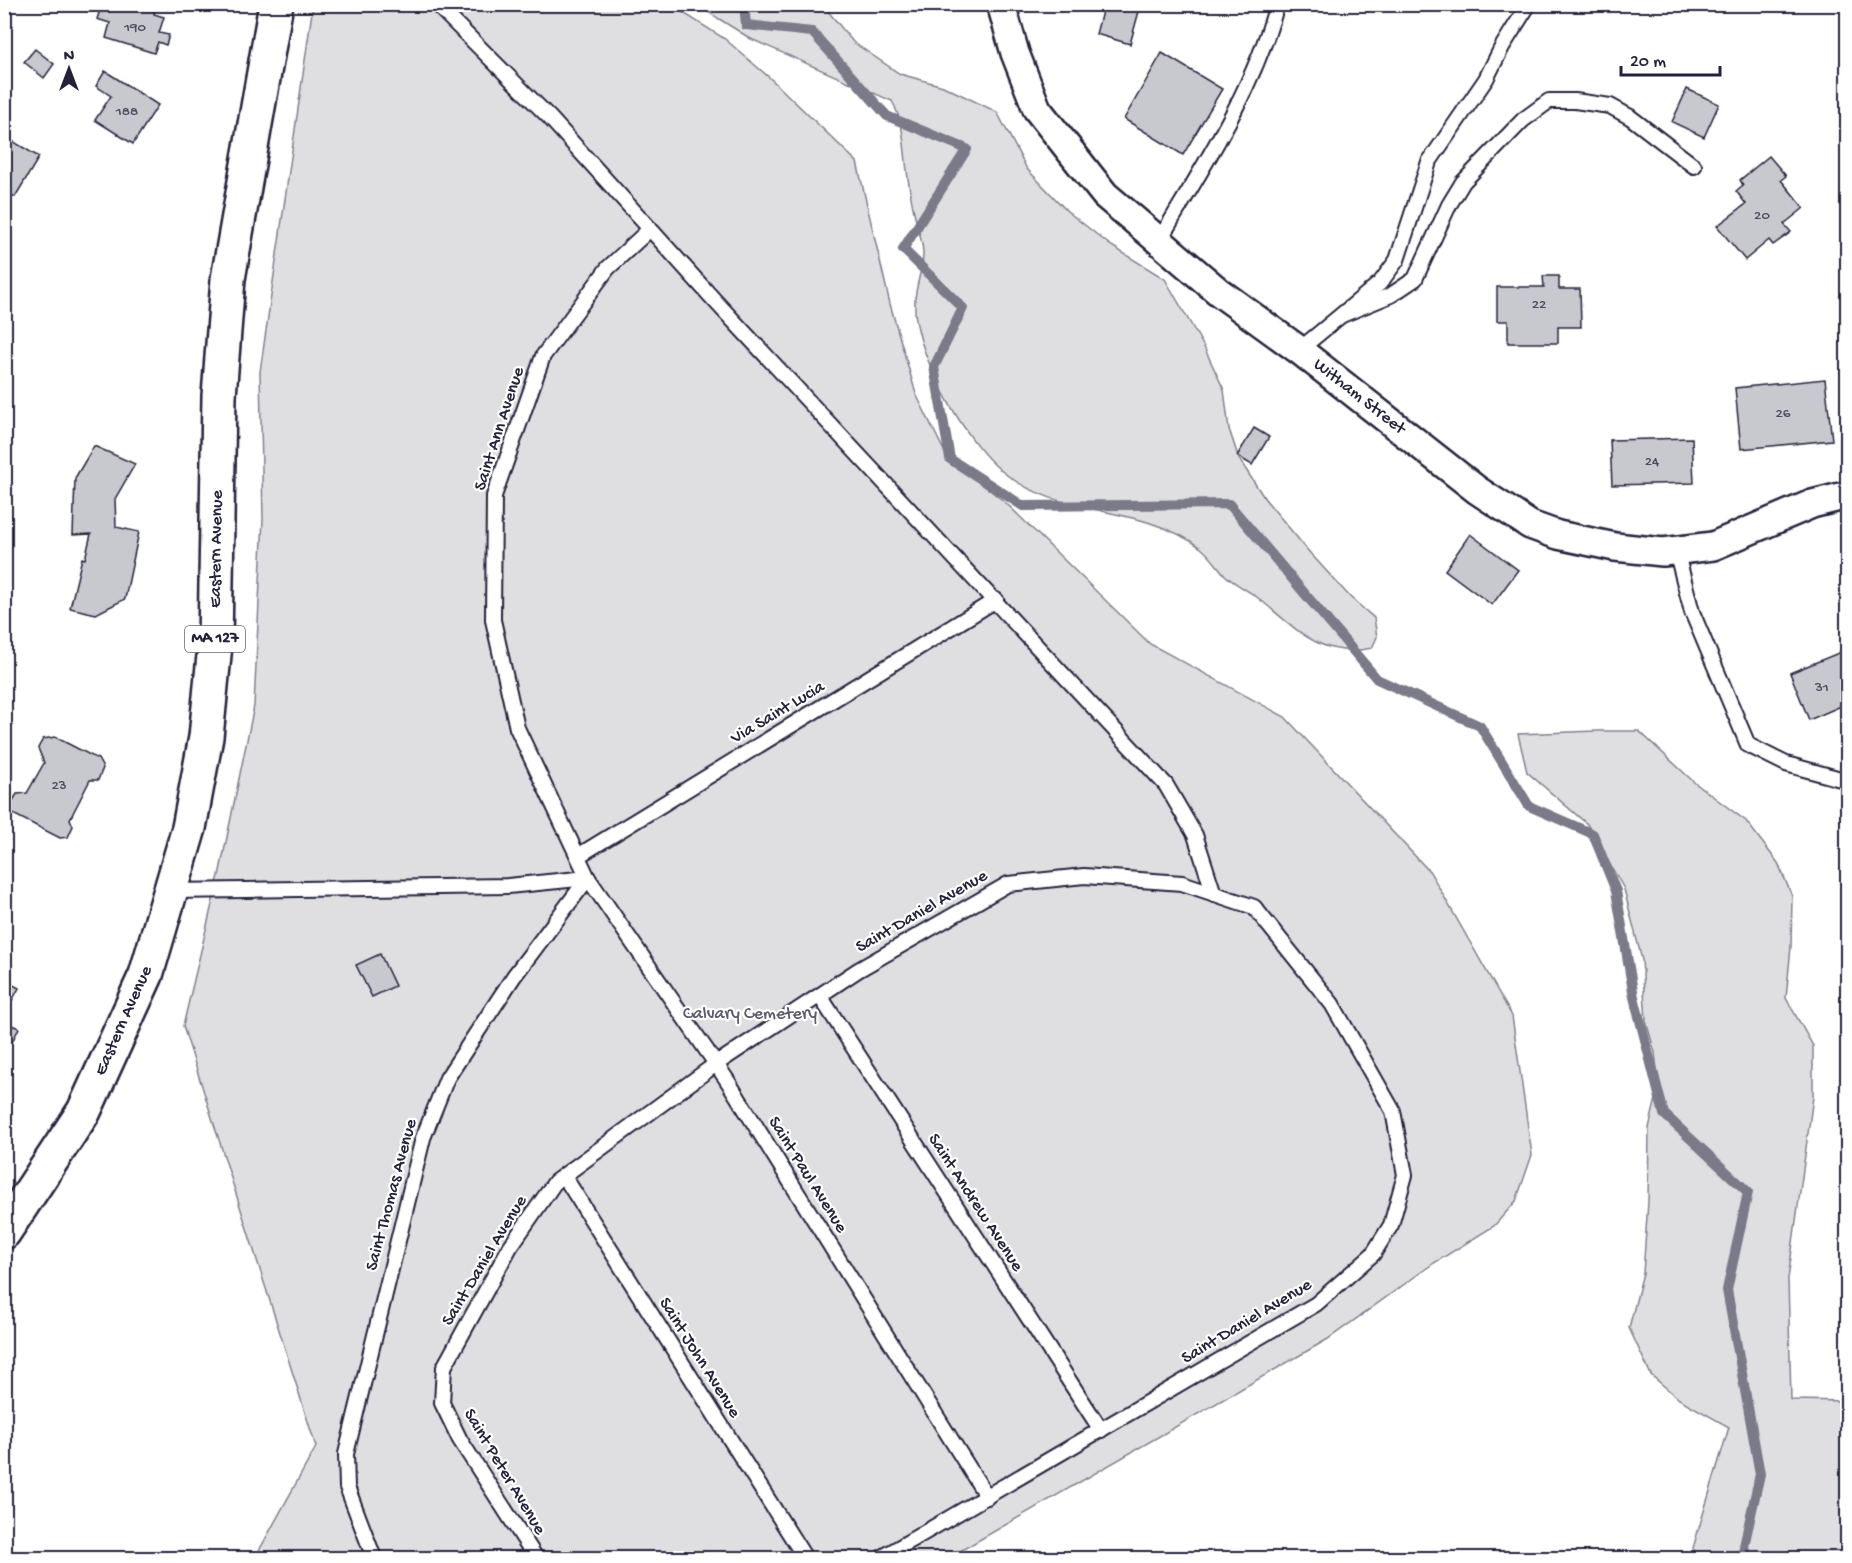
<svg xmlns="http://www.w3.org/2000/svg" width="1852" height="1563" viewBox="0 0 1852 1563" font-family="'Gochi Hand',sans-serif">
<rect width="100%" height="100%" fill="#fff"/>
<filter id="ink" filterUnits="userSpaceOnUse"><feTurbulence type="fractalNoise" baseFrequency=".0167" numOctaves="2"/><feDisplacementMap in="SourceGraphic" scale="12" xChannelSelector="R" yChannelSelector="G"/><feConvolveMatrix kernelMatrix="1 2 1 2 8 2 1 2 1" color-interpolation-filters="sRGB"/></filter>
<g filter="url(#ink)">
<g fill="#dfdfe2" stroke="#80808e" stroke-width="1.5">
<path d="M 313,5 L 671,5 L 725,39 L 771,79 L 857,162 L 890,304 L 916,394 L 946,455 L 1006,503 L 1150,644 L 1285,717 L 1430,872 L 1512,1016 L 1532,1155 L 1516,1201 L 1494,1226 L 1434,1263 L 1328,1339 L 948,1558 L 255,1558 L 316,1447 L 183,1026 L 220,871 L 254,706 L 263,519 L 260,372 Z"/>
<path d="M 697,5 L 823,5 L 853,42 L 900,74 L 943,86 L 997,112 L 1027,169 L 1067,211 L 1110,245 L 1165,279 L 1204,347 L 1224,390 L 1229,429 L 1239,459 L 1265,499 L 1310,553 L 1351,598 L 1374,618 L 1377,637 L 1372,648 C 1320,660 1295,627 1258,598 C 1248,590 1234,584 1225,575 C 1217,566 1210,555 1201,548 C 1137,501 1057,521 997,467 C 963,437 911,347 915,300 C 916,285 922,271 923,256 C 924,243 917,228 915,216 C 911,201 909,186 907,171 C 904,147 904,123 892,101 L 751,39 Z"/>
<path d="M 1597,731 L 1639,731 L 1695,783 L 1746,821 L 1778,863 L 1792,896 L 1791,947 L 1786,998 L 1813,1046 L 1813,1097 L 1788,1279 L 1791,1400 L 1847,1401 L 1847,1558 L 1694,1558 L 1693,1548 L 1729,1427 L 1679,1399 L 1651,1375 L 1629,1328 L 1643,1273 L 1648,1202 L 1649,1128 L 1659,1086 L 1655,1053 L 1646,1021 L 1642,960 L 1624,889 L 1587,824 L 1527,772 L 1518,734 Z"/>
</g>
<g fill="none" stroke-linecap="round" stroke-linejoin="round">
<path stroke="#7a7a88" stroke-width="10" d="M 744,4 L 746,25 L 812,32 L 887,116 L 967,149 L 903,249 L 963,308 L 934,367 L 950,459 L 1023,506 L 1229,504 L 1377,679 L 1480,726 L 1529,806 L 1593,834 L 1616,891 L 1634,997 L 1664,1114 L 1748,1192 L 1727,1290 L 1760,1474 L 1744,1546 L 1747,1558"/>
</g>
<g fill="#c8c8cf" stroke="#22223b" stroke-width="1.5">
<path d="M 102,4 L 125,9 L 126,4 L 156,4 L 154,14 L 164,17 L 159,33 L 169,35 L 166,45 L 158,42 L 154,53 L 106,38 L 110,23 L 97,19 Z"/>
<path d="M 1104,4 L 1141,4 L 1130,44 L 1096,34 Z"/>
<path d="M 35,49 L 54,64 L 44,78 L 24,62 Z"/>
<path d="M 1162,53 L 1222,89 L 1183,155 L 1124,119 Z"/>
<path d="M 105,71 L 158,105 L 133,144 L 95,120 L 111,96 L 96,86 Z"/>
<path d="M 1687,89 L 1719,104 L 1704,137 L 1672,122 Z"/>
<path d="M 4,136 L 39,157 L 15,197 L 4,191 Z"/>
<path d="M 1769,156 L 1786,176 L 1781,180 L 1804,208 L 1784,224 L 1791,232 L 1773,245 L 1769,240 L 1745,260 L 1717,226 L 1746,204 L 1736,191 L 1743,185 L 1740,180 Z"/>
<path d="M 1543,276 L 1559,276 L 1559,289 L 1580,289 L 1581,327 L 1558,327 L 1558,343 L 1508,343 L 1508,321 L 1497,321 L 1497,287 L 1544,287 Z"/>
<path d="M 1825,379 L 1832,440 L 1741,449 L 1735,388 Z"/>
<path d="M 1254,428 L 1269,437 L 1252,465 L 1237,456 Z"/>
<path d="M 1692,438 L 1694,483 L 1612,485 L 1610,440 Z"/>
<path d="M 94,446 L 135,464 L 115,499 L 116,527 L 139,532 L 125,599 L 96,614 L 70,608 L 82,558 L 85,559 L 91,534 L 73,535 L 75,478 Z"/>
<path d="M 1470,534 L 1518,570 L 1492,605 L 1445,570 Z"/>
<path d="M 1848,649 L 1848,703 L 1809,720 L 1790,673 Z"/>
<path d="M 55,737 L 98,759 L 103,768 L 98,780 L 90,780 L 70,819 L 73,826 L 68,837 L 60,838 L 13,814 L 10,805 L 17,794 L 27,793 L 44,763 L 38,748 L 43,739 Z"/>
<path d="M 380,954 L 395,986 L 372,997 L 356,965 Z"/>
<path d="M 4,980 L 19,988 L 4,1015 Z"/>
<path d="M 4,1022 L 19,1028 L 12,1042 L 4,1038 Z"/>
</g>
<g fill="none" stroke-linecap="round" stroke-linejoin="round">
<g stroke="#22223b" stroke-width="18">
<g id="lane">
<path d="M 436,4 L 550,118 L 716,302 L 1166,785 L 1195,835 L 1214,894"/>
<path d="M 650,229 L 608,268 L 543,356 L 494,496 L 493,620 L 517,728 L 588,878 L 727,1080 L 987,1497"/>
<path d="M 1159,241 C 1203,167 1254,89 1277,4"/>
<path d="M 1342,315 L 1391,295 L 1415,279 L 1449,205 L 1463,182 L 1523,120 L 1549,101 L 1575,101 L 1610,106 L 1630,117 L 1694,166"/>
<path d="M 1299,350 L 1380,283 L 1397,260 L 1429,162 L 1486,79 L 1502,47 L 1529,4"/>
<path d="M 1676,550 L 1692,612 L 1748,745 L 1786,764 L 1848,781"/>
<path d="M 578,856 L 996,600"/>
<path d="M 171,891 L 508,886 L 588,878"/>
<path d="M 820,996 L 1101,1430"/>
<path d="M 564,1176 L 805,1558"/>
<path d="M 374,1558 L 347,1487 L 346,1454 L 423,1138 L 447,1078 L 514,976 L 588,878"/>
<path d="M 536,1558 L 460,1440 L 442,1403 L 444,1367 L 510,1247 L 555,1182 L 716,1064 L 858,970 L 1008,884 L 1084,876 L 1182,883 L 1254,907 L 1332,1004 L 1393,1111 L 1405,1175 L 1391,1225 L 1373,1254 L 1316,1304 L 881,1558"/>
</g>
</g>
<g stroke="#22223b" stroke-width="32">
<path id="street" d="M 1001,4 L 1015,53 L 1037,109 L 1105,195 L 1219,292 L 1299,350 L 1477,490 L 1530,525 L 1558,535 L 1615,547 L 1663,552 L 1713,546 L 1812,504 L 1848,495"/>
</g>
<g stroke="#22223b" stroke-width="38">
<path id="primary" d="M 4,1232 L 84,1111 L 146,975 L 189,828 L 206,737 L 215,645 L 219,396 L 228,279 L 276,4"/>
</g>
<use href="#lane" stroke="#fff" stroke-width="14"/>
<use href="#street" stroke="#fff" stroke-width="27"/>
<use href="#primary" stroke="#fff" stroke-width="33"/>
</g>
</g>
<g text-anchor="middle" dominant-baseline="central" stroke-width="4.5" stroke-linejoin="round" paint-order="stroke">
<g font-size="15" fill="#4c4c60">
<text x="135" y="28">190</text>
<text x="127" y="112">188</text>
<text x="1762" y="216">20</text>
<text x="1539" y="305">22</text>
<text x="1783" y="414">26</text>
<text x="1652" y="462">24</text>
<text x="1822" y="688">31</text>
<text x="59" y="786">23</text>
</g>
<rect fill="#fff" stroke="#646476" stroke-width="1.5" x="185" y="626" width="60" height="26" rx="4.5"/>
<g font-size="16" font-weight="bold" fill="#22223b">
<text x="215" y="639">MA 127</text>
</g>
<g font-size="18" fill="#22223b" stroke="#fff">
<text transform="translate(1359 397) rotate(38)">Witham Street</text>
<text transform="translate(500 429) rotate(-72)">Saint Ann Avenue</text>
<text transform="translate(217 549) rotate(-89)">Eastern Avenue</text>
<text transform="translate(778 713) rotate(-31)">Via Saint Lucia</text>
<text transform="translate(922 912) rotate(-30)">Saint Daniel Avenue</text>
<text transform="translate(124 1021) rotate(-66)">Eastern Avenue</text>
<text transform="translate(807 1175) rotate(58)">Saint Paul Avenue</text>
<text transform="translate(392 1195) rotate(-75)">Saint Thomas Avenue</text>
<text transform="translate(975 1203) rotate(57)">Saint Andrew Avenue</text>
<text transform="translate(485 1261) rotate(-59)">Saint Daniel Avenue</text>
<text transform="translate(1247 1322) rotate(-31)">Saint Daniel Avenue</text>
<text transform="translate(699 1358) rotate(58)">Saint John Avenue</text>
<text transform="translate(504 1472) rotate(59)">Saint Peter Avenue</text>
</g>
<g font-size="18" fill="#5b5b6d" stroke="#fff">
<text x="750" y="1014">Calvary Cemetery</text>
</g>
</g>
<rect width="1852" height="1563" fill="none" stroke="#fff" stroke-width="24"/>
<rect x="12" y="12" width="1828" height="1539" fill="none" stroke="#22223b" stroke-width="2" filter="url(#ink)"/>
<g transform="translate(69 69)" stroke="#ffffff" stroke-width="4.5" paint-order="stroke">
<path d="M0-4.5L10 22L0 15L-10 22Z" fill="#22223b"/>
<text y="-9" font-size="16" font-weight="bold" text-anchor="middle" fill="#22223b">N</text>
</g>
<path d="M1621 66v9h99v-9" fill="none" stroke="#22223b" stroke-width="3"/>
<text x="1630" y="66" font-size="18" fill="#22223b" stroke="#ffffff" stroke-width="4.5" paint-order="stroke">20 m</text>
</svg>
